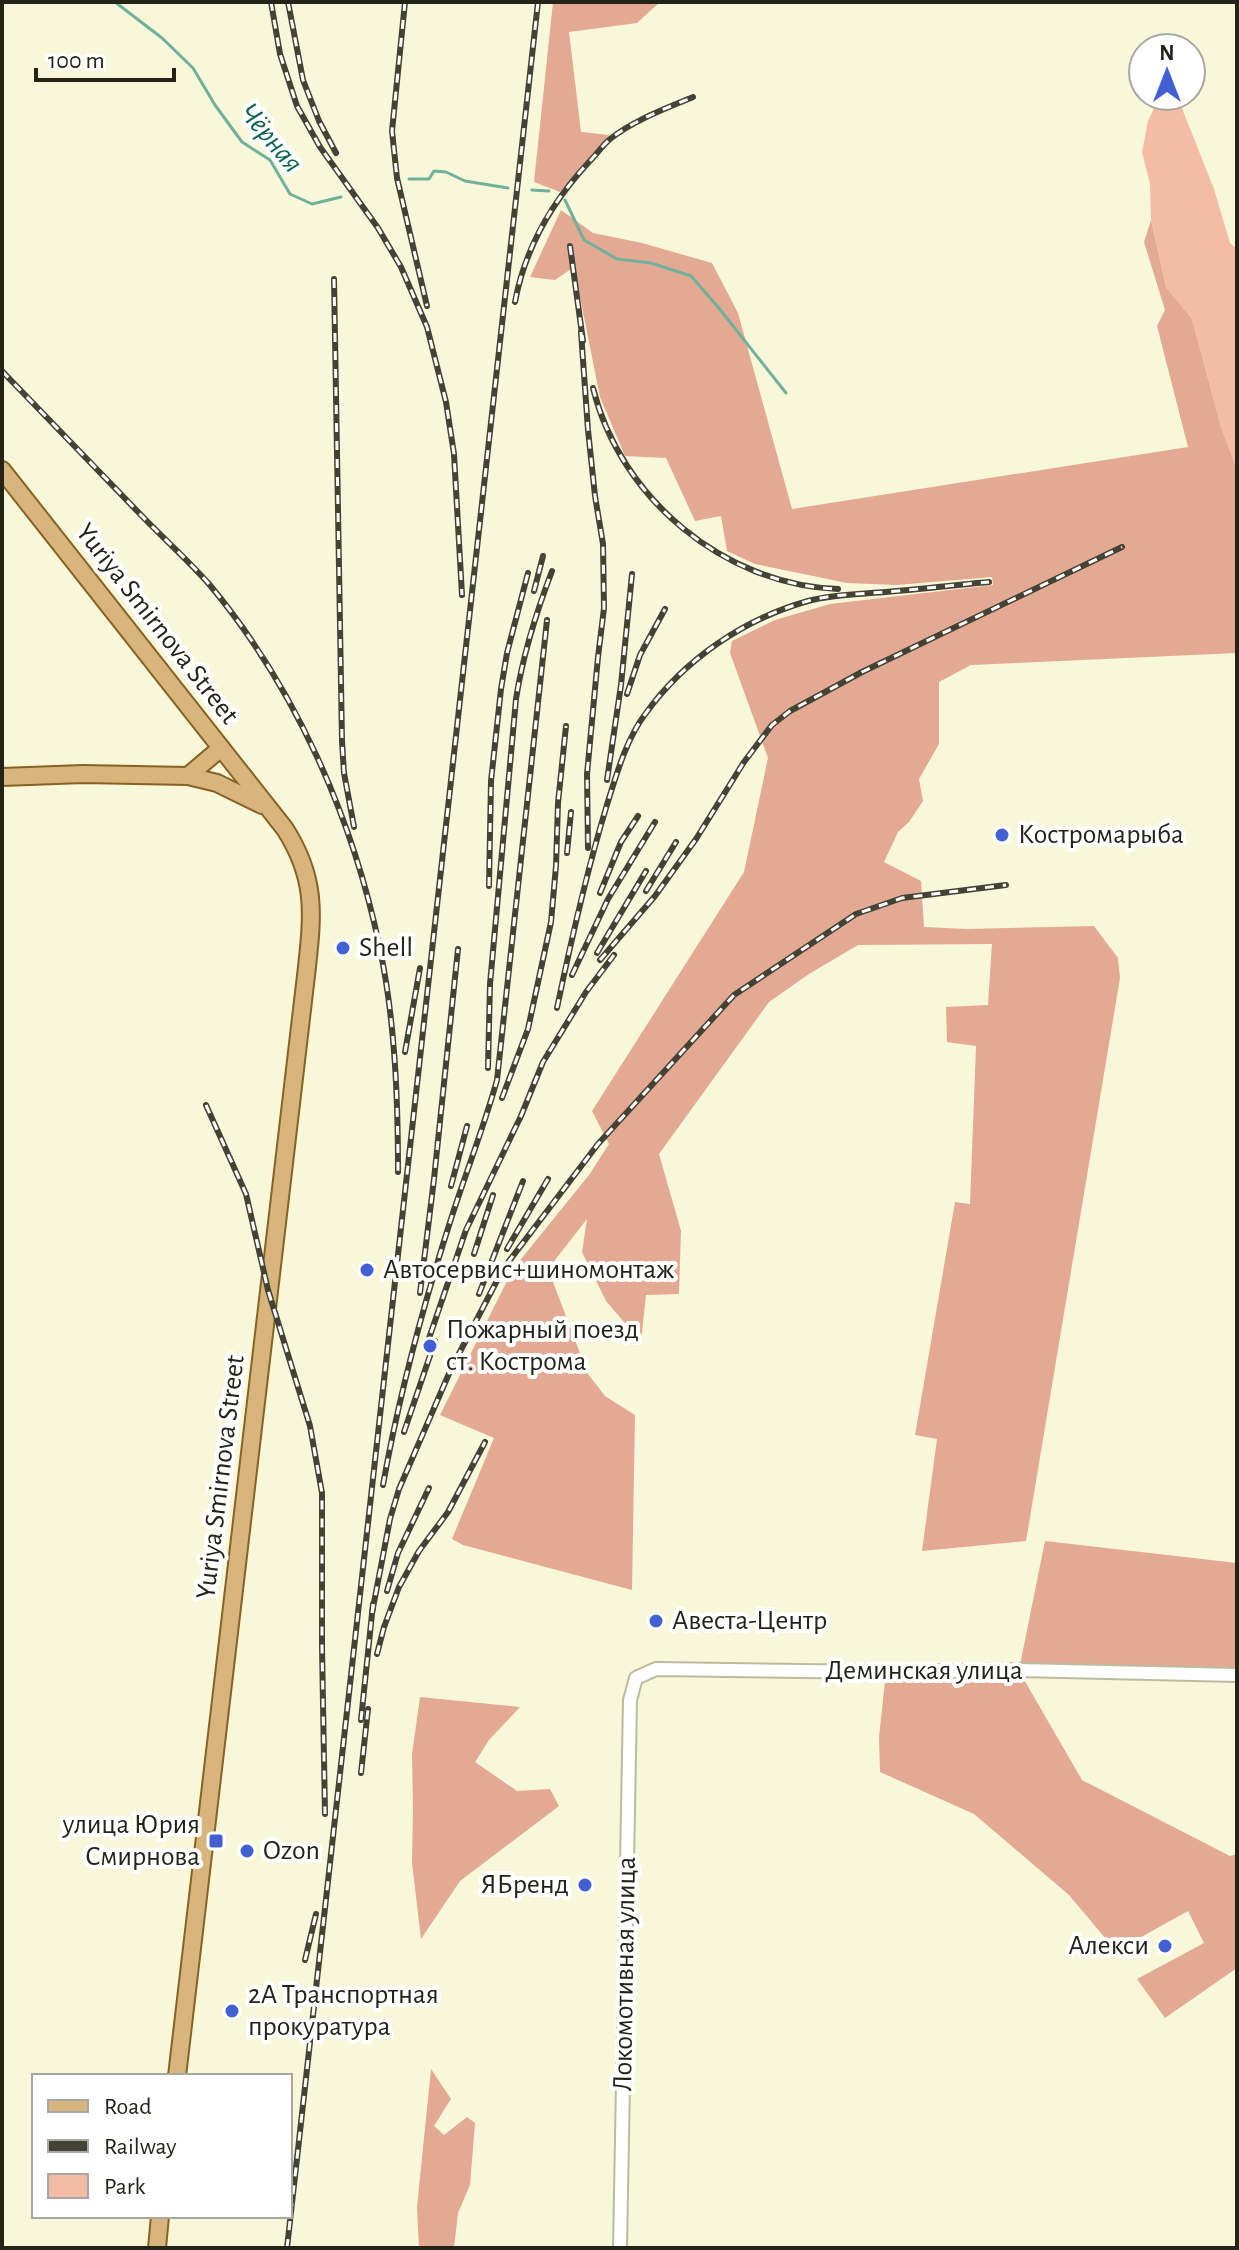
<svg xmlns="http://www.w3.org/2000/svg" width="1239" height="2250" viewBox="0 0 1239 2250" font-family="'Alegreya Sans',sans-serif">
<rect width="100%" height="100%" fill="#f8f7da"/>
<path fill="#f4bba5" d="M 1160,96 L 1179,101 L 1214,189 L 1230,243 L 1237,249 L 1237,469 L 1221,427 L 1192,319 L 1166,287 L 1151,220 L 1150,184 L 1142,152 L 1148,121 Z"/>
<g fill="#e3a993">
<path d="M 553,2 L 660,2 L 637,23 L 569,32 L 581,132 L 609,135 L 560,192 L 534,182 Z"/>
<path d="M 561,210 L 593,233 L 642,243 L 712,263 L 738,313 L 792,509 L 1188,447 L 1157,326 L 1165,310 L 1144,242 L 1151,220 L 1166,287 L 1192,319 L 1221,427 L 1237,469 L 1237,653 L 971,665 L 939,682 L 939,744 L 919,779 L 923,801 L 909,822 L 898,832 L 884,862 L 921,881 L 924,927 L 966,929 L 1094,926 L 1118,958 L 1120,978 L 1026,1541 L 922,1551 L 937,1439 L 915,1435 L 955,1202 L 970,1204 L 976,1046 L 947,1042 L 946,1007 L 988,1005 L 992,944 L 858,945 L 809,974 L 769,1002 L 659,1154 L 681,1231 L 679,1294 L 646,1295 L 641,1342 L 606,1301 L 582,1252 L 587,1219 L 548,1269 L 588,1374 L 605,1396 L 635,1415 L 632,1590 L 463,1545 L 452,1539 L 494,1438 L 440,1415 L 513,1269 L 589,1175 L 609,1144 L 592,1111 L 744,872 L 768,758 L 730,653 L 732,641 L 775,620 L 830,604 L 993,585 L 992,577 L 897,585 L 847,583 L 755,564 L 727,551 L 721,516 L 695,521 L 666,458 L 625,456 L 600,397 L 574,267 L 555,280 L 530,277 Z"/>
<path d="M 1045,1541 L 1237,1563 L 1237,1675 L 1019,1671 L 1082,1780 L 1230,1856 L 1237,1854 L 1237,1968 L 1165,2018 L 1137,1979 L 1204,1943 L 1188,1911 L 1116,1951 L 1069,1895 L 974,1814 L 880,1772 L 879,1737 L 886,1672 L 1019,1670 Z"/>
<path d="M 420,1697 L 520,1707 L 489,1740 L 475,1762 L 517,1791 L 550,1789 L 559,1806 L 460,1881 L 421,1939 L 412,1863 L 413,1809 L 412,1754 Z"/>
<path d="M 431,2069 L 451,2099 L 434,2126 L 444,2135 L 467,2117 L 475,2123 L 470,2185 L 458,2213 L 454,2248 L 419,2248 L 417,2207 Z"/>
</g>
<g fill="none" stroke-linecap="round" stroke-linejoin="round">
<g stroke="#6fb19b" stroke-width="3">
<path d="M 115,2 L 162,38 L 193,68 L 215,105 L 242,142 L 270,160 L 290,194 L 312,204 L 341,197"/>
<path d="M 409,179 L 429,179 L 434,171 L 446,172 L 465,181 L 508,188"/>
<path d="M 532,190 L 549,191"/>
<path d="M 565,200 L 584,240 L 617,259 L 651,263 L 691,276 L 718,307 L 786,393"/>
</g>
<g stroke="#bbbb9f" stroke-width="16">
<path id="minor" d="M 620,2248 L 630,1700 L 636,1678 L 656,1669 L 886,1672 L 1019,1670 L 1237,1675"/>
</g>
<g stroke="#886222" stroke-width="20">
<g id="major">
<path d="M 2,470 L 285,829 C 316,878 313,912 307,967 L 177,2076"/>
<path d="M 188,776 L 221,748"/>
<path d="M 2,777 L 83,774 L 188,776 L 217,783 L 262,805"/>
<path d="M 157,2248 L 160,2216"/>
</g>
</g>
<use href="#minor" stroke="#fff" stroke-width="12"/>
<use href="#major" stroke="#d8b57d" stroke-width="16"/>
<g stroke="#424235" stroke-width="6">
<g id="rail">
<path d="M 271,2 L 280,54 L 297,106 L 320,147 L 378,228 L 401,267 L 427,327 L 446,402 L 454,454 L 462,595"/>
<path d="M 288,2 L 303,80 L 319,121 L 336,153"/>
<path d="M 405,2 L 392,131 L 397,178 L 427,306"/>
<path d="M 570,246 L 583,341"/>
<path d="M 334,279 L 342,741 L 344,773 L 354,827"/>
<path d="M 515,302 C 525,248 551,203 589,162 C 596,155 602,146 610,139 C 634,120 665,109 693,97"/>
<path d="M 581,332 L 588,430 L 595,496 L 603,544 L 604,608 L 598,657 L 587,774 L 588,848"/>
<path d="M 2,371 C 48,419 95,467 141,515 C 163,538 188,560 209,584 C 295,687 353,818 380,949 C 395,1021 398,1098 398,1172"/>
<path d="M 593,388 C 620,498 724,585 838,589"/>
<path d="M 534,591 L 543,556"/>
<path d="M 627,694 L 640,655 L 665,609"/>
<path d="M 607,780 L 621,685 L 632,574"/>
<path d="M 567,853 L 571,812"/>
<path d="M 489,886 L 491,781 L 501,689 L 507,653 L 528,573"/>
<path d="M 646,891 L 676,842"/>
<path d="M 600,893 L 621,842 L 638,816"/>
<path d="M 597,953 L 646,871"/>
<path d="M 600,960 L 655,896 L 696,839 L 744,762 L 772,725 L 790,711 L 862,672 L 1122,547"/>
<path d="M 572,975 L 608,899 L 655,822"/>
<path d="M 557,1008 C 571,941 586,874 606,808 C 616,776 626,739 646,713 C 685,659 744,619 808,601 C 833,594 861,594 886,592 C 921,589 955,585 989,582"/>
<path d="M 405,1052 L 420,968"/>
<path d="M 488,1068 L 490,984 L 516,699 C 523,654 536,613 552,571"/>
<path d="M 502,1098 L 528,1029 L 551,922 L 556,866 L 558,803 L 566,726"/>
<path d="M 206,1105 L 246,1194 L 268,1290 L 310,1426 L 322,1493 L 322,1647 L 325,1814"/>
<path d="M 451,1186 L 467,1126"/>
<path d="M 507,1249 L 548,1179"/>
<path d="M 474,1254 L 493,1195"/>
<path d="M 420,1293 L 434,1179 L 458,949"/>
<path d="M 479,1294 L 523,1181"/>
<path d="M 425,1350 L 466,1230 L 521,1116 L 543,1062 L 586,992 L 614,955"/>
<path d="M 404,1432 L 435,1341"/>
<path d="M 383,1485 C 399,1395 423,1306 451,1219 C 466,1172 484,1127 497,1080 L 547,620"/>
<path d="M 387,1591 L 398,1553 L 429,1488"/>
<path d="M 372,1613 L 390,1519 L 399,1489 L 451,1369 L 503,1269 L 598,1144 L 734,995 L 856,914 L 902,898 L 1006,885"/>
<path d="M 377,1654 L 384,1627 L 399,1587 L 419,1551 L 448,1512 L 485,1442"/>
<path d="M 361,1720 L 373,1604"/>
<path d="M 361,1773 L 368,1709"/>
<path d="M 305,1960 L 316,1914"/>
<path d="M 287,2248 L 538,2"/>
</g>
</g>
<use href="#rail" stroke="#fff" stroke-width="3" stroke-dasharray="9" stroke-linecap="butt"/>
</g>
<g fill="#4260d3" stroke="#fff" stroke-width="3">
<circle cx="1002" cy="835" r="8"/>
<circle cx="343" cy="948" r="8"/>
<circle cx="367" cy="1270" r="8"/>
<circle cx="430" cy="1346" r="8"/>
<circle cx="656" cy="1621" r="8"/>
<rect x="208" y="1833" width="16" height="16" rx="4"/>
<circle cx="247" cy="1851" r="8"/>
<circle cx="585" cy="1885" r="8"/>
<circle cx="1165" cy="1946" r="8"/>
<circle cx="232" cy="2011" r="8"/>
</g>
<g text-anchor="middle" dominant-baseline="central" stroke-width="8" stroke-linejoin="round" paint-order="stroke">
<g font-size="28" fill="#232318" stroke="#fff">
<text transform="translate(157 624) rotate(52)">Yuriya Smirnova Street</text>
<text transform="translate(221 1477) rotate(-83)">Yuriya Smirnova Street</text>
<text x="924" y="1671">Деминская улица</text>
<text transform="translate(625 1974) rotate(-89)">Локомотивная улица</text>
</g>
<g font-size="28" fill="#232318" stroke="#fff" text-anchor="start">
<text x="1018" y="835">Костромарыба</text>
<text x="359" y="948">Shell</text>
<text x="383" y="1270">Автосервис+шиномонтаж</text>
<text x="446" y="1330">Пожарный поезд<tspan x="446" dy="32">ст. Кострома</tspan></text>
<text x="672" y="1621">Авеста-Центр</text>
<text x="200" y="1825" text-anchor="end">улица Юрия<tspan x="200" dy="32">Смирнова</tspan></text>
<text x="263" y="1851">Ozon</text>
<text x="569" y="1885" text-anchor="end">ЯБренд</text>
<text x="1149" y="1946" text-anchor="end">Алекси</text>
<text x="248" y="1995">2А Транспортная<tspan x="248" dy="32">прокуратура</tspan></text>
</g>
<g font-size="30" font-style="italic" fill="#0c644f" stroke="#fff">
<text transform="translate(271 138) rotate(50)">Чёрная</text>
</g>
</g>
<rect width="1239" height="2250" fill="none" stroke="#232318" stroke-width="8"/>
<rect x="32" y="2074" width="260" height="144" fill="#ffffff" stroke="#a7a7a3" stroke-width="2"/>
<rect x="48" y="2100" width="40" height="12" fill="#d8b57d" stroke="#a7a7a3" stroke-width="2"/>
<text x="104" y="2114" font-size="24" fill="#232318">Road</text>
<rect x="48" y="2140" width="40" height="12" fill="#424235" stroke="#a7a7a3" stroke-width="2"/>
<text x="104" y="2154" font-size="24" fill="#232318">Railway</text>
<rect x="48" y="2174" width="40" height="24" fill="#f4bba5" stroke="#a7a7a3" stroke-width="2"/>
<text x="104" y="2194" font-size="24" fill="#232318">Park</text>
<g transform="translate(1167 72)"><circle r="38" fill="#ffffff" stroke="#a7a7a3" stroke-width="2"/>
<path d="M0-6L14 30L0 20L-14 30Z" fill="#4260d3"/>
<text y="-12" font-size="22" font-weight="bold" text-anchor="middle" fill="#232318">N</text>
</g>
<path d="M36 68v12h138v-12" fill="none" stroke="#232318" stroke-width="4"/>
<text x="48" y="68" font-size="24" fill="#232318" stroke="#ffffff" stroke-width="6" paint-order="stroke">100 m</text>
</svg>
